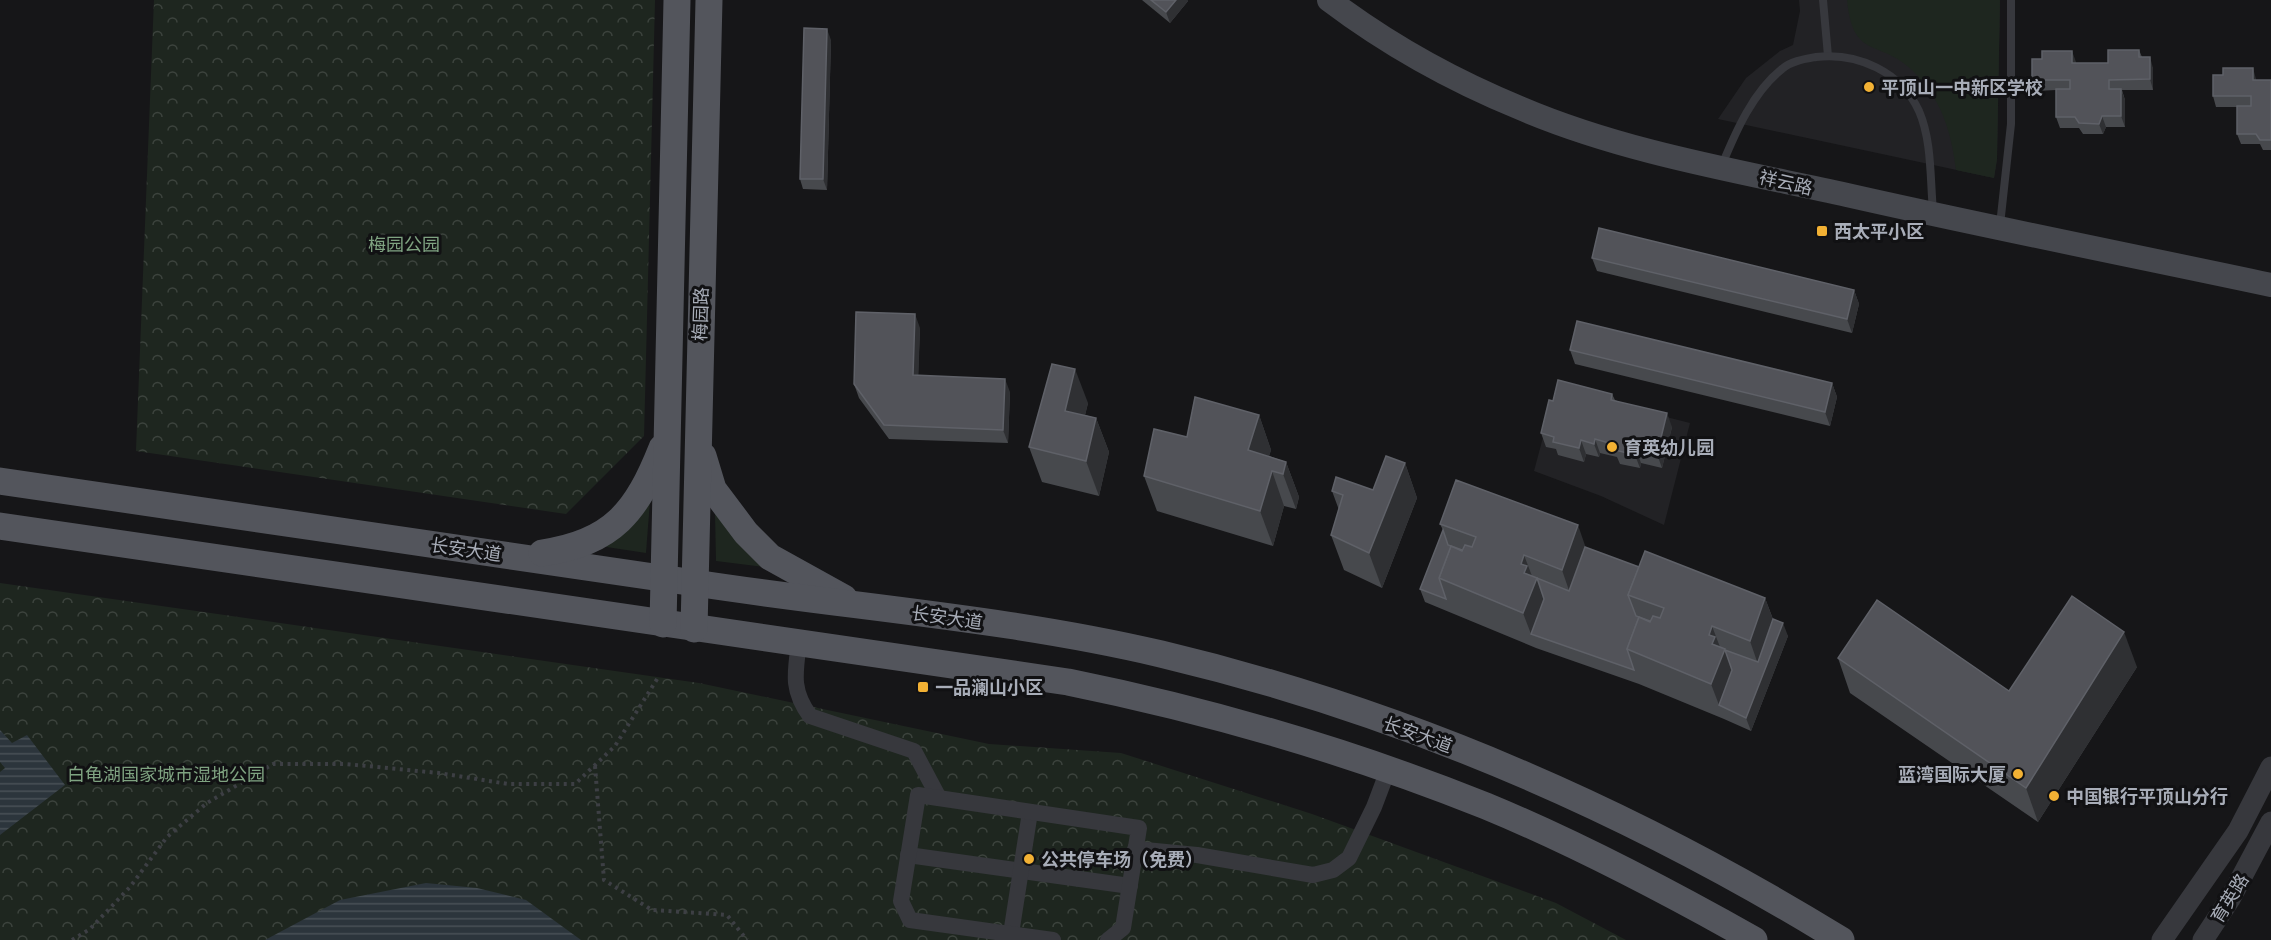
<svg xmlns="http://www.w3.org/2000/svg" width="2271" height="940" viewBox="0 0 2271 940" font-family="Ubuntu,'Noto Sans SC',sans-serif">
<defs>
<pattern id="park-crowns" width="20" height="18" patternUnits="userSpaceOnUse" patternTransform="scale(1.5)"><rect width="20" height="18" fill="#1e261f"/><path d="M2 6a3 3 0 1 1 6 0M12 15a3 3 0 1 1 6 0" fill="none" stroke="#3c433d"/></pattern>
<pattern id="water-rules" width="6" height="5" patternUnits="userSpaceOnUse" patternTransform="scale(1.5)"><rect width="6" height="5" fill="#2c353c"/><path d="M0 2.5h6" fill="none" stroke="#485056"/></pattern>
</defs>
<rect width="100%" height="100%" fill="#161618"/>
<g fill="#222225">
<path d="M 1799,0 L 2000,0 L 1997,159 L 1994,178 L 1718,119 L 1746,78 L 1780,51 L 1793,45 L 1800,11 Z"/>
<path d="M 1556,389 L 1690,423 L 1664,525 L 1601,496 L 1534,471 Z"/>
</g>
<g fill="#1e261f">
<path d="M 1847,0 L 2000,0 L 1997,159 L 1994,178 L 1956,170 C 1951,131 1942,100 1913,71 C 1879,38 1853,61 1847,0 Z"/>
<path d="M 650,501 L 646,553 L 600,546 Z"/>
<path d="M 715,513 L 765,567 L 716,561 Z"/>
</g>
<g fill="url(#park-crowns)">
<path d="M 154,0 L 655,0 L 644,436 L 566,514 L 136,451 Z"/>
<path d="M 0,583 L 699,683 L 989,744 L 1121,753 L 1312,814 L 1556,903 L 1626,940 L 0,940 Z"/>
</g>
<g fill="url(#water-rules)">
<path d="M 0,730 L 12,743 L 27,735 L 65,785 L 0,835 L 0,772 L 5,768 L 0,762 Z"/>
<path d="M 426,883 L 477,888 L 526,900 L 581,940 L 265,940 L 340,900 Z"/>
</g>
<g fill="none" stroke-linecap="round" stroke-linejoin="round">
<g stroke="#3d3f44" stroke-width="4" stroke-dasharray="3 4.5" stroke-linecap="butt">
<path d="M 595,766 L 604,880 L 652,910 L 727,915 L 747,940"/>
<path d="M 72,940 L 90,929 L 130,887 L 167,837 L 207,803 L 273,764 L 346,764 L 439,773 L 508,784 L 575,784 L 615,746 L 659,676"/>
</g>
<g stroke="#37383d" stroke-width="8">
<path d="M 1823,0 L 1828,56"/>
<path d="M 1722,165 C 1736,131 1753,92 1782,69 C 1791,61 1805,59 1816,57 C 1858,52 1901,72 1919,111 C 1932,141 1930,178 1933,211"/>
<path d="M 2000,225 L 2011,124 L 2011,0"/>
</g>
<g stroke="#37383d" stroke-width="16">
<path d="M 799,643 C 795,673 791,690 810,716 L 914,751 L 939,798"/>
<path d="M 1135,849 L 1197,855 L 1313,875 L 1333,870 L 1349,858 L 1374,807 L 1388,770"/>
<path d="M 908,855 L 1130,886"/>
<path d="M 1011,934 L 1030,812"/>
<path d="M 1053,940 L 910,920 L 901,901 L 918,795 L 1139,828 L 1123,928 L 1108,940"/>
</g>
<g stroke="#37383d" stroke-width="21">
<path d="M 2162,940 L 2238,831 L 2271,767"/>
<path d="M 2203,940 L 2230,899 L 2271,822"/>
</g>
<path stroke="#45474d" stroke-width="24" d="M 1329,0 C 1386,43 1454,81 1520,108 C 1623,152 1738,171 1847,195 C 1988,227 2130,255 2271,285"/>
<g stroke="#53555c" stroke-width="27">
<path d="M 703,456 L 713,489 L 746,533 L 770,557 L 844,598"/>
<path d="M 0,481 C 232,515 463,549 695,583 C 850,607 1008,618 1161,654 C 1401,711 1631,811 1841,940"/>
<path d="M 0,526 L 1068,682 C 1211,711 1351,752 1486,806 C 1578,844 1667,891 1754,940"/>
<path d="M 542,553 C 613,543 637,511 662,448"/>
<path d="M 663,624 L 677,0"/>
<path d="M 694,629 L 709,0"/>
</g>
</g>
<g fill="#47494d">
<path d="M 1142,0 L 1187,0 L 1188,1 L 1170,23 Z"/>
<path d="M 831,40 L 827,190 L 803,189 L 800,179 Z"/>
<path d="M 2139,50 L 2142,57 L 2153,68 L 2153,90 L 2122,90 L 2125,100 L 2125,127 L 2106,127 L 2103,134 L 2083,134 L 2079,128 L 2060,128 L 2056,117 L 2056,90 L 2036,91 L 2032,80 L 2076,62 L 2076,63 L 2108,63 Z"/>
<path d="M 2256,79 L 2256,80 L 2271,80 L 2271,150 L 2263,150 L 2260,144 L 2241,144 L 2237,134 L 2237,107 L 2216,107 L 2213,96 Z"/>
<path d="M 1592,258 L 1854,290 L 1859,304 L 1852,333 L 1597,271 Z"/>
<path d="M 920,328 L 918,375 L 1010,392 L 1008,443 L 889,439 L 859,398 L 854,384 Z"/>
<path d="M 1570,350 L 1832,383 L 1837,397 L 1830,426 L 1575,364 Z"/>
<path d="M 1612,394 L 1615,400 L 1672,427 L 1662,468 L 1641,463 L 1640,468 L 1620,464 L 1617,457 L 1600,453 L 1599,457 L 1586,454 L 1584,462 L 1558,455 L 1556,449 L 1546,447 L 1541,433 L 1553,401 Z"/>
<path d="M 1088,403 L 1085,415 L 1096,418 L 1109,452 L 1099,496 L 1042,482 L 1029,447 Z"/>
<path d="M 1259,415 L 1271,450 L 1269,456 L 1286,462 L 1299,497 L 1296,509 L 1284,506 L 1273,546 L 1157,511 L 1144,476 L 1187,437 Z"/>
<path d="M 1405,463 L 1417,498 L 1382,588 L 1344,570 L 1331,535 L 1339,510 L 1332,491 L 1373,490 Z"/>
<path d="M 1440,524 L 1585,547 L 1639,567 L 1765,598 L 1773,619 L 1788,636 L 1751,731 L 1724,719 L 1639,684 L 1536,648 L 1425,602 L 1420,589 L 1443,530 Z"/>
<path d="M 1838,658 L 2009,691 L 2137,667 L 2038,822 L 1850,693 Z"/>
</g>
<g fill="#2f3033">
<path d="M 1176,0 L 1187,0 L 1188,1 L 1170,23 L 1166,12 Z"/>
<path d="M 827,29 L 831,40 L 827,190 L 823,179 Z"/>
<path d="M 2072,51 L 2076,62 L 2076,74 L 2072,63 Z"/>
<path d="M 2150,57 L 2153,68 L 2153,90 L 2150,79 Z"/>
<path d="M 2253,68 L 2256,79 L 2256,90 L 2253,80 Z"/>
<path d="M 2121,89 L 2125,100 L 2125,127 L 2121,116 Z"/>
<path d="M 2102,116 L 2106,127 L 2103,134 L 2099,124 Z"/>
<path d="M 1854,290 L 1859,304 L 1852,333 L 1847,319 Z"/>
<path d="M 915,314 L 920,328 L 918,389 L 913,375 Z"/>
<path d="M 1075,369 L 1088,403 L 1078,445 L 1065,411 Z"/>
<path d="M 1005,379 L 1010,392 L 1008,443 L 1003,430 Z"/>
<path d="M 1832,383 L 1837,397 L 1830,426 L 1825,412 Z"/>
<path d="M 1667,413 L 1672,427 L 1662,468 L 1657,454 Z"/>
<path d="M 1259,415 L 1271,450 L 1260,485 L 1248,450 Z"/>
<path d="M 1096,418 L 1109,452 L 1099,496 L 1086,461 Z"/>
<path d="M 1595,439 L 1600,453 L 1599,457 L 1594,444 Z"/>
<path d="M 1581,440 L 1586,454 L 1584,462 L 1579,448 Z"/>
<path d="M 1636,449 L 1641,463 L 1640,468 L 1635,455 Z"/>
<path d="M 1286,462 L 1299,497 L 1296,509 L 1283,474 Z"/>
<path d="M 1405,463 L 1417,498 L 1382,588 L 1369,553 Z"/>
<path d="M 1272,471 L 1284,506 L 1273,546 L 1260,511 Z"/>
<path d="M 1578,525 L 1590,560 L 1574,605 L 1562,570 Z"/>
<path d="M 1524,555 L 1535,584 L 1537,578 L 1549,613 L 1531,634 L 1523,613 L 1521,564 Z"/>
<path d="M 1765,598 L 1778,633 L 1783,623 L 1788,636 L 1751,731 L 1746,718 L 1762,676 L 1750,641 Z"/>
<path d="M 1712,626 L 1723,655 L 1725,649 L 1737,684 L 1719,705 L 1711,684 L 1709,635 Z"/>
<path d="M 2124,632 L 2137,667 L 2038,822 L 2026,788 Z"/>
</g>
<g fill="#525359" stroke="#5f6168" stroke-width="1.5">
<path d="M 1151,0 L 1176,0 L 1166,12 Z"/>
<path d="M 804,28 L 827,29 L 823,179 L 800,179 Z"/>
<path d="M 2108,50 L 2139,50 L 2139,57 L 2150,57 L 2150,79 L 2109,80 L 2109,89 L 2121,89 L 2121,116 L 2102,116 L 2099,124 L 2079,123 L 2075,117 L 2056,117 L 2056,89 L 2070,89 L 2070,80 L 2032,80 L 2032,59 L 2042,59 L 2042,51 L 2072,51 L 2072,63 L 2108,63 Z"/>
<path d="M 2223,68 L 2253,68 L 2253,80 L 2271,80 L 2271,140 L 2260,140 L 2256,134 L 2237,134 L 2237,106 L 2251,106 L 2251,96 L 2213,96 L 2213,75 L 2223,75 Z"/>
<path d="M 1599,228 L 1854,290 L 1847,319 L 1592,258 Z"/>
<path d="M 856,312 L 915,314 L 913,375 L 1005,379 L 1003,430 L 884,425 L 854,384 Z"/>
<path d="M 1577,321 L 1832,383 L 1825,412 L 1570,350 Z"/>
<path d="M 1052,364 L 1075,369 L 1065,411 L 1096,418 L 1086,461 L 1029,447 Z"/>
<path d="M 1558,380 L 1612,394 L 1611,400 L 1667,413 L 1657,454 L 1636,449 L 1635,455 L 1615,450 L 1616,445 L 1595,439 L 1594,444 L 1581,440 L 1579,448 L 1553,442 L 1554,437 L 1541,433 L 1549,400 L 1553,401 Z"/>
<path d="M 1195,397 L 1259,415 L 1248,450 L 1286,462 L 1283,474 L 1272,471 L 1260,511 L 1144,476 L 1154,429 L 1187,437 Z"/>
<path d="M 1386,456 L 1405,463 L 1369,553 L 1331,535 L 1343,495 L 1332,491 L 1336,477 L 1373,490 Z"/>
<path d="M 1456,480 L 1578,525 L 1562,570 L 1524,555 L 1521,564 L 1527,566 L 1524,573 L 1537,578 L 1523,613 L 1439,578 L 1451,546 L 1462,551 L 1465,545 L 1472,547 L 1476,537 L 1440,524 Z"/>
<path d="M 1443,530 L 1448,545 L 1462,550 L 1451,546 L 1439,578 L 1446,599 L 1420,589 Z"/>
<path d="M 1585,547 L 1639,567 L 1628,595 L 1636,616 L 1650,621 L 1650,622 L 1639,617 L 1627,649 L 1634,670 L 1531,634 L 1544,599 L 1537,578 L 1569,591 Z"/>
<path d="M 1645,551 L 1765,598 L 1750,641 L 1712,626 L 1709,635 L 1715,637 L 1712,644 L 1725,649 L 1711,684 L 1627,649 L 1639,617 L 1650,622 L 1653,616 L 1660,618 L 1664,608 L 1628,595 Z"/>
<path d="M 2072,596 L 2124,632 L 2026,788 L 1838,658 L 1877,600 L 2009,691 Z"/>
<path d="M 1773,619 L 1783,623 L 1746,718 L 1719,705 L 1732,670 L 1725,650 L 1758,662 Z"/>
</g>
<g fill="#f2b134" stroke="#111113" stroke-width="2">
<circle cx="1869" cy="87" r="6"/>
<rect x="1816" y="225" width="12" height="12" rx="3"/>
<circle cx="1612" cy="447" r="6"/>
<rect x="917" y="681" width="12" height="12" rx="3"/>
<circle cx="2018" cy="774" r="6"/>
<circle cx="2054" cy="796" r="6"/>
<circle cx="1029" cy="859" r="6"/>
</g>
<g text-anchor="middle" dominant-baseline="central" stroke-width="6" stroke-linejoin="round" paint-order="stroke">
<g font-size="18" font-weight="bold" fill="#a8adb8" stroke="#111113" text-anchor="start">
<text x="1881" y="87">平顶山一中新区学校</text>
<text x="1834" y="231">西太平小区</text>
<text x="1624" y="447">育英幼儿园</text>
<text x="935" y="687">一品澜山小区</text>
<text x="2006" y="774" text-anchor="end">蓝湾国际大厦</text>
<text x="2066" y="796">中国银行平顶山分行</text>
<text x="1041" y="859">公共停车场（免费）</text>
</g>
<g font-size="18" fill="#a8adb8" stroke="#111113">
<text transform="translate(1786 182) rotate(13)">祥云路</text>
<text transform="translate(700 314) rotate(-88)">梅园路</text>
<text transform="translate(466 549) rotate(8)">长安大道</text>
<text transform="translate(947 617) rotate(8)">长安大道</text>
<text transform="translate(1418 734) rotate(20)">长安大道</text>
<text transform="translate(2229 898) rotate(-58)">育英路</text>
</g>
<g font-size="18" fill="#7fa381" stroke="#111113">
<text x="404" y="244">梅园公园</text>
<text x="166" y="774">白龟湖国家城市湿地公园</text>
</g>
</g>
</svg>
